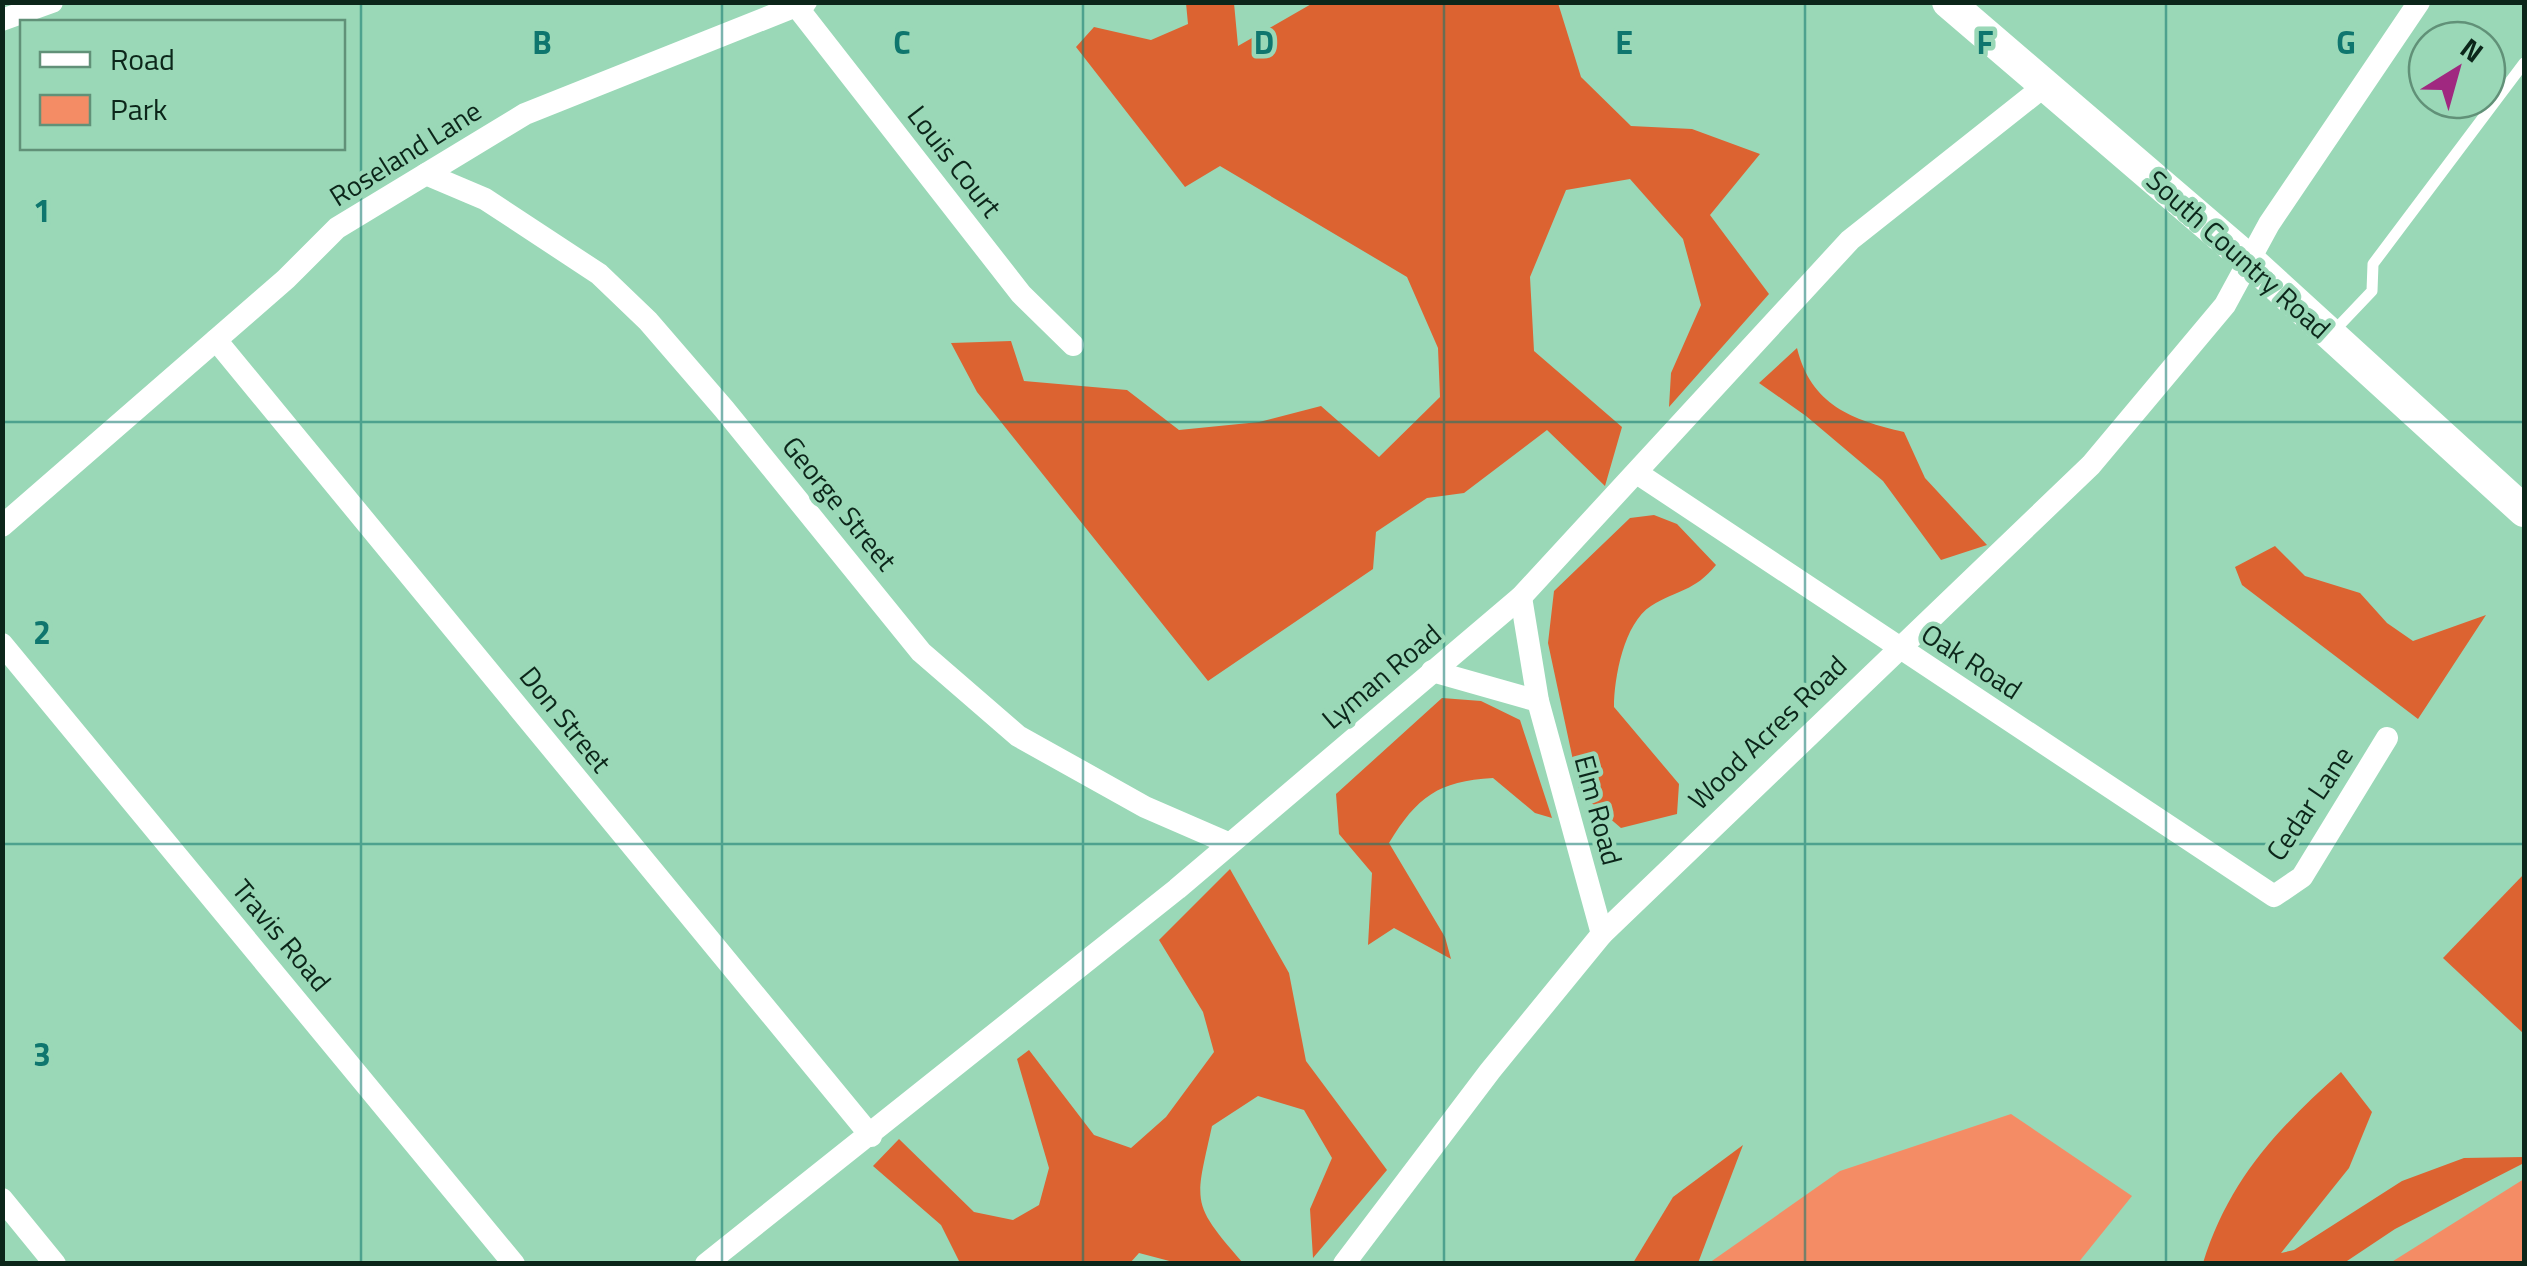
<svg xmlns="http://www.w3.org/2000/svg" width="2527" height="1266" viewBox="0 0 2527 1266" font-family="'Titillium Web',sans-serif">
<rect width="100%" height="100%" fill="#9ad8b7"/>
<g fill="#f48c65">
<path d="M 2011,1114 L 2132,1196 L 2078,1263 L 1709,1263 L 1840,1171 Z"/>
<path d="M 2524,1179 L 2524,1263 L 2390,1263 Z"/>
</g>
<g fill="#dc6331">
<path d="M 1186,3 L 1234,3 L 1238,46 L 1313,3 L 1558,3 L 1581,77 L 1631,126 L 1692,129 L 1760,154 L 1710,215 L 1769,294 L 1669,407 L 1671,373 L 1701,305 L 1683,239 L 1630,179 L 1566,190 L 1530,277 L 1534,351 L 1622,427 L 1605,486 L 1547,430 L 1464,493 L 1427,498 L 1376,532 L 1373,569 L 1208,681 L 977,392 L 951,343 L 1011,341 L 1024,381 L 1127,390 L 1179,430 L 1259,422 L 1321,406 L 1379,457 L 1440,397 L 1438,348 L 1407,277 L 1220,166 L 1185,187 L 1076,47 L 1094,27 L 1151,40 L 1188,24 Z"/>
<path d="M 1797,348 C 1811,405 1852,420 1904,432 L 1925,478 L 1987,545 L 1941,560 L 1883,481 L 1806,416 L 1759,383 Z"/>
<path d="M 1654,515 L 1677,524 L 1716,565 C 1694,592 1678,589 1651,606 C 1624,623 1614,678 1614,707 L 1679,784 L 1677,814 L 1621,828 L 1580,793 L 1548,643 L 1554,591 L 1630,518 Z"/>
<path d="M 2275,546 L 2305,576 L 2360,593 L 2387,623 L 2413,641 L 2486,615 L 2418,719 L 2242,585 L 2235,567 Z"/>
<path d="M 1442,698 L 1481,701 L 1520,720 L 1552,818 L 1535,813 L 1493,778 C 1438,781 1417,797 1389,843 L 1445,937 L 1451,959 L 1394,928 L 1368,945 L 1372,873 L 1339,834 L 1336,794 Z"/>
<path d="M 1230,869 L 1289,973 L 1306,1061 L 1387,1170 L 1313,1258 L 1310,1209 L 1332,1158 L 1304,1110 L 1258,1096 L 1212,1126 C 1195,1204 1190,1202 1243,1263 L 1177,1263 L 1139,1253 L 1130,1263 L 960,1263 L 941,1225 L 873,1166 L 899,1139 L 974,1212 L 1013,1220 L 1039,1205 L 1049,1168 L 1017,1059 L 1029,1050 L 1094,1135 L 1131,1148 L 1166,1117 L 1214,1052 L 1203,1012 L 1159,940 Z"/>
<path d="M 2524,874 L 2524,1034 L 2443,958 Z"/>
<path d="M 2341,1072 L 2372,1112 L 2349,1168 L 2281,1253 L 2294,1250 L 2402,1181 L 2464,1158 L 2524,1157 L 2524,1163 L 2395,1229 L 2344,1263 L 2203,1263 C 2229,1180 2277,1129 2341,1072 Z"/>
<path d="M 1743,1145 L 1698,1263 L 1633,1263 L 1673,1197 Z"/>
</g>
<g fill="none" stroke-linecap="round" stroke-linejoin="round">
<path stroke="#fff" stroke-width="11" d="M 2333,332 L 2372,291 L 2373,264 L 2524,63"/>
<g stroke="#fff" stroke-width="22">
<path d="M 797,7 L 1021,294 L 1073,345"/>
<path d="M 2,20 L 52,2"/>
<path d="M 426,174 L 485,199 L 599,274 L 648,321 L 724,409 L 921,652 L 1018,736 L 1145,807 L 1228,843"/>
<path d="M 216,340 L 871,1136"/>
<path d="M 1637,473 L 2274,896 L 2302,877 L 2387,738"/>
<path d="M 2,526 L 286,279 L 337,228 L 525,114 L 806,2"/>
<path d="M 1521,597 L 1538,701 L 1602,934"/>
<path d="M 2,644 L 514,1264"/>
<path d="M 1432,671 L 1538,701"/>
<path d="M 2,1199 L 55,1264"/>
<path d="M 706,1264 L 1177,889 L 1521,597 L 1850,240 L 2047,84"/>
<path d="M 1344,1264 L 1490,1071 L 1602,934 L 2091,465 L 2225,305 L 2269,224 L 2419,2"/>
</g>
<path stroke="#fff" stroke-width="32" d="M 1948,2 L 2250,261 L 2524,511"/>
</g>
<path fill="none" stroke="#0f766e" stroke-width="2.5" stroke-opacity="0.55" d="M 361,2 L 361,1264M 722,2 L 722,1264M 1083,2 L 1083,1264M 1444,2 L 1444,1264M 1805,2 L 1805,1264M 2166,2 L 2166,1264M 2,422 L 2524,422M 2,844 L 2524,844"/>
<g text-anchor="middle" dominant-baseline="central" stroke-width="9" stroke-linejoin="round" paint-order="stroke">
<g font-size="28" fill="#0c261a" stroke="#9ad8b7">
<text transform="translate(405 153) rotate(-32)">Roseland Lane</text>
<text transform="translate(955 161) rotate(52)">Louis Court</text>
<text transform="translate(2239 254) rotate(42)">South Country Road</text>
<text transform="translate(840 503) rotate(51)">George Street</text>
<text transform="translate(1972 661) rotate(33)">Oak Road</text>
<text transform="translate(1381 676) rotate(-40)">Lyman Road</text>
<text transform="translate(566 719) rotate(51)">Don Street</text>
<text transform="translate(1767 732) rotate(-44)">Wood Acres Road</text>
<text transform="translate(2309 803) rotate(-56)">Cedar Lane</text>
<text transform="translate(1599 810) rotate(75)">Elm Road</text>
<text transform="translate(282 935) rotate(50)">Travis Road</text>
</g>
</g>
<g font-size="32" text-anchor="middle" font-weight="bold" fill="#0f766e" stroke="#9ad8b7" stroke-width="9" stroke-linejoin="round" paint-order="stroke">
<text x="542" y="54">B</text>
<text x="902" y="54">C</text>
<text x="1264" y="54">D</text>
<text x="1624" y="54">E</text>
<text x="1985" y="54">F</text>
<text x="2346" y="54">G</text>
<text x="42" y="222">1</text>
<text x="42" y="644">2</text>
<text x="42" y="1066">3</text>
</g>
<rect width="2527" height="1266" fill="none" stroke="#0c261a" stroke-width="10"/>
<rect x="20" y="20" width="325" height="130" fill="#9ad8b7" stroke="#619178" stroke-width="2.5"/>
<rect x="40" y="52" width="50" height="15" fill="#ffffff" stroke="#619178" stroke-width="2.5"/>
<text x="110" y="70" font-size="30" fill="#0c261a">Road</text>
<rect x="40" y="95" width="50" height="30" fill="#f48c65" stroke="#619178" stroke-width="2.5"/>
<text x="110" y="120" font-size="30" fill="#0c261a">Park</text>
<g transform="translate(2457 70) rotate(37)"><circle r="48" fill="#9ad8b7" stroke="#619178" stroke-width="2.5"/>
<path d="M0-8L18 38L0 25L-18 38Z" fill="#a02880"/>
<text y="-15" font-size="28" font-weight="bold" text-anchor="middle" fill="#0c261a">N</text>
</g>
</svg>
